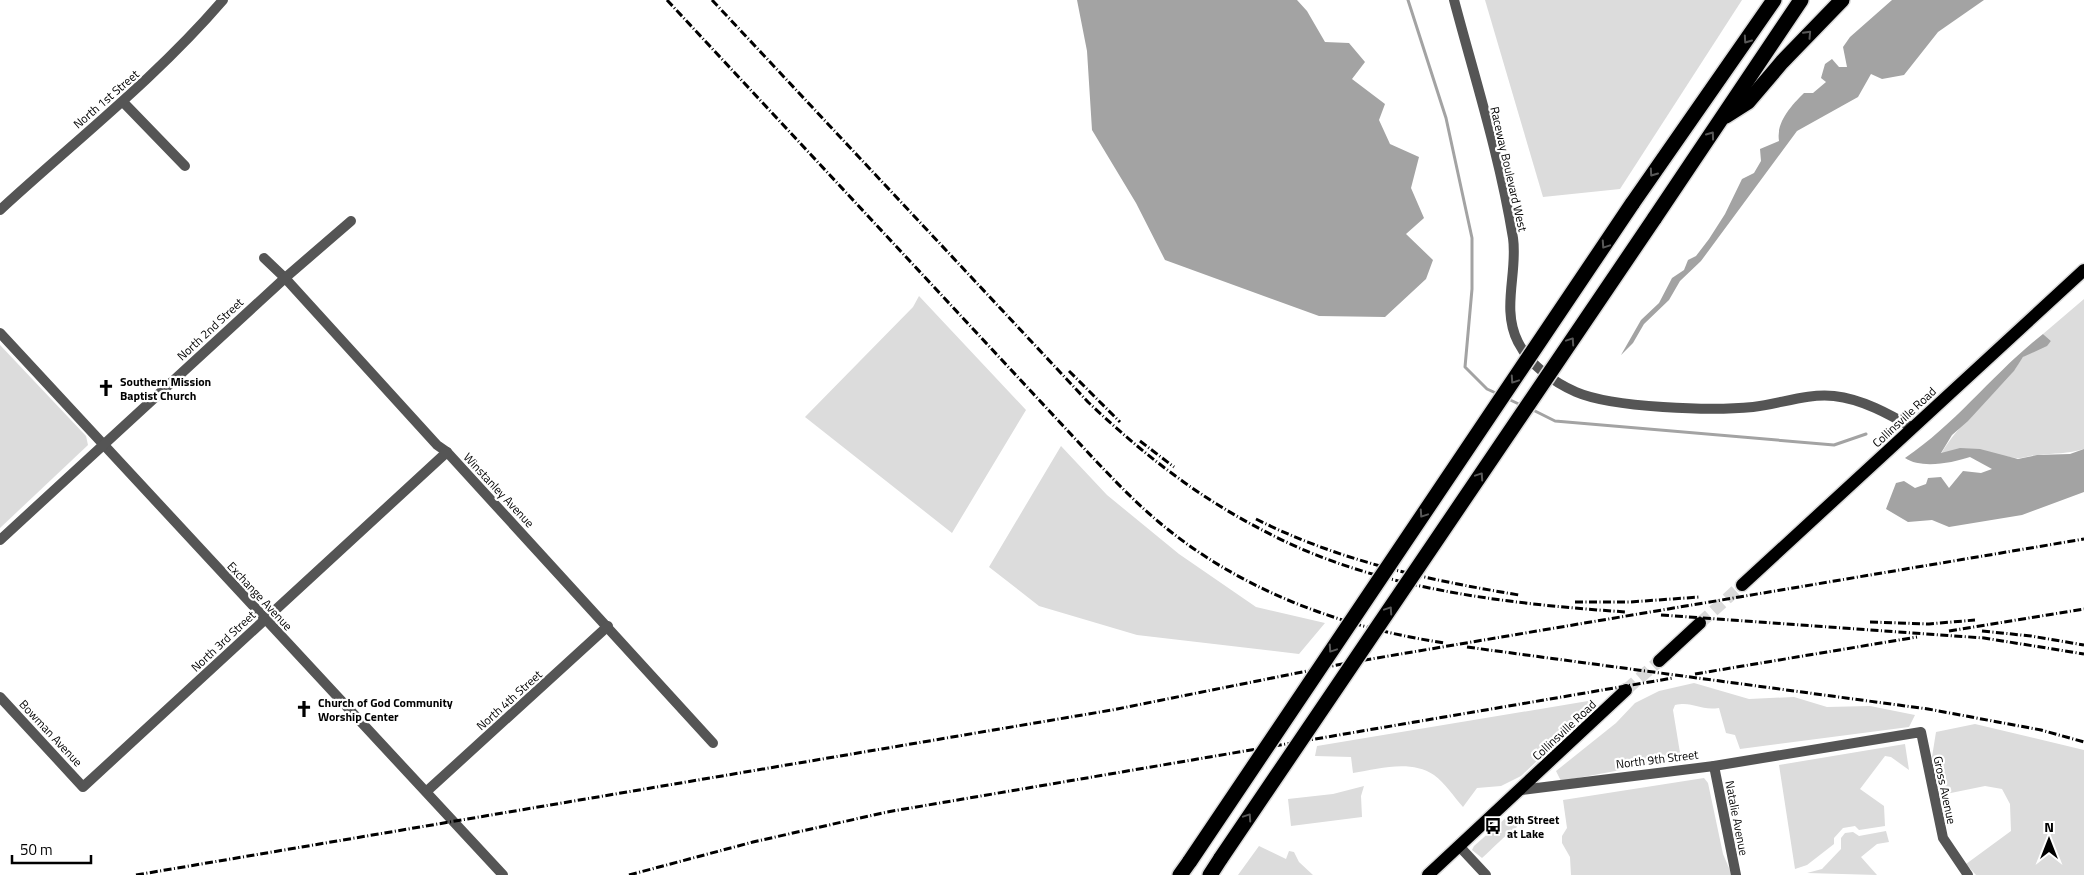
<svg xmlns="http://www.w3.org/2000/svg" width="2084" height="875" viewBox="0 0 2084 875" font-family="'Titillium Web',sans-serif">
<rect width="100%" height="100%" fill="#fff"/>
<g fill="#dcdcdc">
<path d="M 1485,0 L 1742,0 L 1620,189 L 1543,197 Z"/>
<path d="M 919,296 L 1026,410 L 952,533 L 805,417 L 913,307 Z"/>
<path d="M 2084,299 L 2084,449 C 2068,454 2054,453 2038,455 C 2031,455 2023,459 2016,458 C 1983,454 1977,443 1941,454 C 1959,423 1989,399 2013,372 C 2017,367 2020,360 2024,356 C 2033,350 2044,349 2051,341 L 2043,334 Z"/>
<path d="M 0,345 L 86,436 L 88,445 L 0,528 Z"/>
<path d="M 1061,446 L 1107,495 L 1179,554 L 1256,607 L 1325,623 L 1299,654 L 1137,635 L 1039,606 L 989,567 Z"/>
<path d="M 1694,683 L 1749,699 L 1794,697 L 1827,707 L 1870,706 L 1915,715 L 1909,727 L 1740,749 L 1735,735 L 1726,733 L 1719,708 C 1699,711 1694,701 1675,705 L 1673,710 L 1681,759 L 1561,781 L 1556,771 L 1616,723 L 1635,703 L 1659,691 Z"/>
<path d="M 1588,701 L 1592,704 L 1591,710 L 1521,776 L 1501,786 L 1477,788 L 1463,807 C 1454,797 1445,783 1434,775 C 1410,759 1379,769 1353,773 L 1351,757 L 1315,756 L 1317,746 Z"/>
<path d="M 1975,724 L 2084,750 L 2084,875 L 1976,875 L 1966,864 L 2011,831 L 2010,804 L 2002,789 L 1985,786 L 1941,795 L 1932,757 L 1936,732 Z"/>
<path d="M 1905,744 L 1909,770 L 1891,757 L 1885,756 L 1860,789 L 1884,806 L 1885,826 L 1859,830 L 1855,826 L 1843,828 L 1834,838 L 1834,844 L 1807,865 L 1795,869 L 1779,765 Z"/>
<path d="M 1704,778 L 1708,783 L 1723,854 L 1732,875 L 1571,875 L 1570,857 L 1562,843 L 1562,836 L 1567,828 L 1563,800 Z"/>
<path d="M 1364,786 L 1361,796 L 1362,817 L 1291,826 L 1288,799 L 1333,794 Z"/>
<path d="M 1508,816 L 1513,816 L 1517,821 L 1517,827 C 1503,837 1494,847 1482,858 L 1472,850 L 1474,846 Z"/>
<path d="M 1886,831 L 1889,842 L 1877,844 L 1861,857 L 1877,875 L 1807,873 L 1822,869 L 1841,849 L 1841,838 L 1845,833 L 1853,832 L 1859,836 Z"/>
<path d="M 1259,846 L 1286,859 L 1289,851 L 1294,852 L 1299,862 L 1313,875 L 1238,875 Z"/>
</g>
<g fill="#a3a3a3">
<path d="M 1077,0 L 1297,0 L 1307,11 L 1325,42 L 1349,43 L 1365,62 L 1352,79 L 1385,104 L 1379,120 L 1390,144 L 1419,157 L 1411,188 L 1424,218 L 1406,234 L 1433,260 L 1426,279 L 1385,317 L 1319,316 L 1165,260 L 1136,203 L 1092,130 L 1087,51 Z"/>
<path d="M 1892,0 L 1984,0 L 1938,32 L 1904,75 L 1882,79 L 1871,74 L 1858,97 L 1797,131 L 1701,261 L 1680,281 L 1669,300 L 1644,324 L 1633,343 L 1621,355 L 1641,320 L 1659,303 L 1672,278 L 1684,270 L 1688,260 L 1696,256 L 1709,239 L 1725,214 L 1742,179 L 1754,173 L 1761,161 L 1760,149 L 1779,141 C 1776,122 1791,106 1804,93 L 1813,93 L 1826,82 L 1821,78 L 1825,64 L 1832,59 L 1839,67 L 1847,67 L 1843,47 L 1850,37 Z"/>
<path d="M 2043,334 L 2051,341 L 2047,346 L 2023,357 L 2014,371 L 1968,421 L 1952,435 L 1941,453 L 1960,448 L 1980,449 L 2018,459 L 2037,455 L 2070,454 L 2084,449 L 2084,492 L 2022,515 L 1949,527 L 1932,520 L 1908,522 L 1886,509 L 1896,483 L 1904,481 L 1915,488 L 1926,484 L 1928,478 L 1941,477 L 1949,488 L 1963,471 L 1981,473 L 1992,469 L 1970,457 C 1952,463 1921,469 1905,458 C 1958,422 1993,373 2043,334 Z"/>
</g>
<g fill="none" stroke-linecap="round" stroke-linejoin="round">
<g stroke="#a3a3a3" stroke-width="3">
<path d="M 1408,0 L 1446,118 L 1472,238 L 1472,289 L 1465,367 L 1487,389 L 1498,394"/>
<path d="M 1506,398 L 1523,406"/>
<path d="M 1531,409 L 1555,421 L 1834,445 L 1866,434"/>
</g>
<g stroke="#d9d9d9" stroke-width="12" stroke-dasharray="12 6" stroke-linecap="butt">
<path d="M 1700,623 L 1742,585"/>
<path d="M 1626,690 L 1659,661"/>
</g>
<g stroke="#dbdbdb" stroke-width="15">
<g id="major">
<path d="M 1742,585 L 2084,270"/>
<path d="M 1659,661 L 1700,623"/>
<path d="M 1428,875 L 1626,690"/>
</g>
</g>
<g stroke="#dbdbdb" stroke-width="18">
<g id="highway">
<path d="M 1726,116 L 1748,102 L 1782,62 L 1842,0"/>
<path d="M 1632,204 L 1774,0"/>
<path d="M 1654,219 L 1801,0"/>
<path d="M 1180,875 L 1190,861"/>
<path d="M 1210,875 L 1221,858"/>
</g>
</g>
<g stroke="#555" stroke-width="10">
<path d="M 1454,0 C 1475,79 1500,157 1513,238 C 1518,272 1501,309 1518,342 C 1529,364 1553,382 1576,392 C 1613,408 1712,411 1753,407 C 1780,404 1807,393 1834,396 C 1862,399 1889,414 1913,428"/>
<path d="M 123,102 L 185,166"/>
<path d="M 0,210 C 75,141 156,78 223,0"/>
<path d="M 264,258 L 285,278 L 437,445 L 447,452 L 713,743"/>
<path d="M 0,333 L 503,875"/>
<path d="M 0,540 L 285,278 L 351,221"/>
<path d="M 0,697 L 83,787 L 447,452"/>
<path d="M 1714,766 L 1736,875"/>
<path d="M 1521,790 L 1714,766 L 1921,732 L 1943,838 L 1968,875"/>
<path d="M 427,791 L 608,626"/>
<path d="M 1459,846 L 1486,875"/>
</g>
<use href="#major" stroke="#000" stroke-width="12"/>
<use href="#highway" stroke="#000" stroke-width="15"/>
<g stroke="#000" stroke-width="3" stroke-dasharray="8 2.5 1 2.5" stroke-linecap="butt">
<path d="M 667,0 L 1094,459 C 1115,481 1136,503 1160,523 C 1240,590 1342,628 1445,643"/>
<path d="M 712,0 L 1088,402 C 1146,457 1203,501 1274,536 C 1380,590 1510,604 1626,612"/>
<path d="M 1069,371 L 1120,422"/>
<path d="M 1140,441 L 1174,467"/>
<path d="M 1256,519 C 1339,561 1428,580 1519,595"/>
<path d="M 1575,602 L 1630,602 L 1700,597"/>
<path d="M 1661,615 L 1984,638 L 2084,654"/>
<path d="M 1870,622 L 1929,624 L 1975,620"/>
<path d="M 1949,631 L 2084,609"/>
<path d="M 1982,631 L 2031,636 L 2084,645"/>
<path d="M 1467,647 L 1928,709 L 2041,730 L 2084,742"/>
<path d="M 1695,674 L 1917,637"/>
<path d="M 136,875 L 1112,710 L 1347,663 L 2084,539"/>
<path d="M 629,875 L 753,842 L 887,812 L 1673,678"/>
</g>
<g stroke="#dbdbdb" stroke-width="18" stroke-linecap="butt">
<g id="highway-bridge">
<path d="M 1221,858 L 1654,219"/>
<path d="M 1190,861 L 1632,204"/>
</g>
</g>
<use href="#highway-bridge" stroke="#000" stroke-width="15"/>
</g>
<defs><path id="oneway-chevron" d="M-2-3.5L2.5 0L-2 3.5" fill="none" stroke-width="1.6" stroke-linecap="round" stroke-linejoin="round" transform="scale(1.25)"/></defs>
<g stroke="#595959">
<use href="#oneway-chevron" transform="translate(1808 34) rotate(-47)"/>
<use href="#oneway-chevron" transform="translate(1747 40) rotate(125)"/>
<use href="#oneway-chevron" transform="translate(1711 135) rotate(-54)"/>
<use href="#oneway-chevron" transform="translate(1653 173) rotate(125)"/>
<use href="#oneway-chevron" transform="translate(1605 245) rotate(124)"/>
<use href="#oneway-chevron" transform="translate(1571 341) rotate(-56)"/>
<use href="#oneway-chevron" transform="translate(1514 380) rotate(124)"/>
<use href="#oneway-chevron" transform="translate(1480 476) rotate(-56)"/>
<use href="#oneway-chevron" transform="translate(1423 514) rotate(124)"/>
<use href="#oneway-chevron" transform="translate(1389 610) rotate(-56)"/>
<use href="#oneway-chevron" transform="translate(1332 649) rotate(124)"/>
<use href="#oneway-chevron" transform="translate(1248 817) rotate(-56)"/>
</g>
<defs>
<g id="church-bare" transform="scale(1.35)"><path d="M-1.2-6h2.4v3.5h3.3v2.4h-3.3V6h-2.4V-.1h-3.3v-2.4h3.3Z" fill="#000" stroke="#fff" stroke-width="2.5" paint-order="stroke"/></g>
<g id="bus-bare" transform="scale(1.35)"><path d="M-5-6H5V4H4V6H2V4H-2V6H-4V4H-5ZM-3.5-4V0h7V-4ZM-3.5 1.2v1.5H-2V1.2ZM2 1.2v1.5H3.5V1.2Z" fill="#000" stroke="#fff" stroke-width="2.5" paint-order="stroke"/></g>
</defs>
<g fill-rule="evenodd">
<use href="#church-bare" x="106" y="388"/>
<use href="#church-bare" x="304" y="709"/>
<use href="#bus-bare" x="1493" y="826"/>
</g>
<g text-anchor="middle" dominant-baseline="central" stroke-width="4.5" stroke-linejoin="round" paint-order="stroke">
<g font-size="12" fill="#000" stroke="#fff">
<text transform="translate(106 99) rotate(-41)">North 1st Street</text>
<text transform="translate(1509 169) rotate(77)">Raceway Boulevard West</text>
<text transform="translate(210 329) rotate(-43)">North 2nd Street</text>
<text transform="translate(1904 417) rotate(-43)">Collinsville Road</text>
<text transform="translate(499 490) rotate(47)">Winstanley Avenue</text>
<text transform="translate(260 596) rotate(47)">Exchange Avenue</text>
<text transform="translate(223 641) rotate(-43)">North 3rd Street</text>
<text transform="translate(509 700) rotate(-42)">North 4th Street</text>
<text transform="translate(1564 730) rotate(-43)">Collinsville Road</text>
<text transform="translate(51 733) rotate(47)">Bowman Avenue</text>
<text transform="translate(1657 759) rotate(-7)">North 9th Street</text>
<text transform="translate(1945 790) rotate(78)">Gross Avenue</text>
<text transform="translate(1737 818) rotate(79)">Natalie Avenue</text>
</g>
<g font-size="12" font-weight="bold" fill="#000" stroke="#fff" text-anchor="start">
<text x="120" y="381">Southern Mission<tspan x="120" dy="14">Baptist Church</tspan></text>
<text x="318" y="702">Church of God Community<tspan x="318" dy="14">Worship Center</tspan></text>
<text x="1507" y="819">9th Street<tspan x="1507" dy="14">at Lake</tspan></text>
</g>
</g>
<g transform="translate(2049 840)" stroke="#ffffff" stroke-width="4" paint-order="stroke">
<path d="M0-4L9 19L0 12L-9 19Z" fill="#000000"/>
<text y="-8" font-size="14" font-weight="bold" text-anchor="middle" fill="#000000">N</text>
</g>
<path d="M12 855v8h79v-8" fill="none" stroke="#000000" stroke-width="2.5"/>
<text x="20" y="855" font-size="15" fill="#000000" stroke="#ffffff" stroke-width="4" paint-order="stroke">50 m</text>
</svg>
